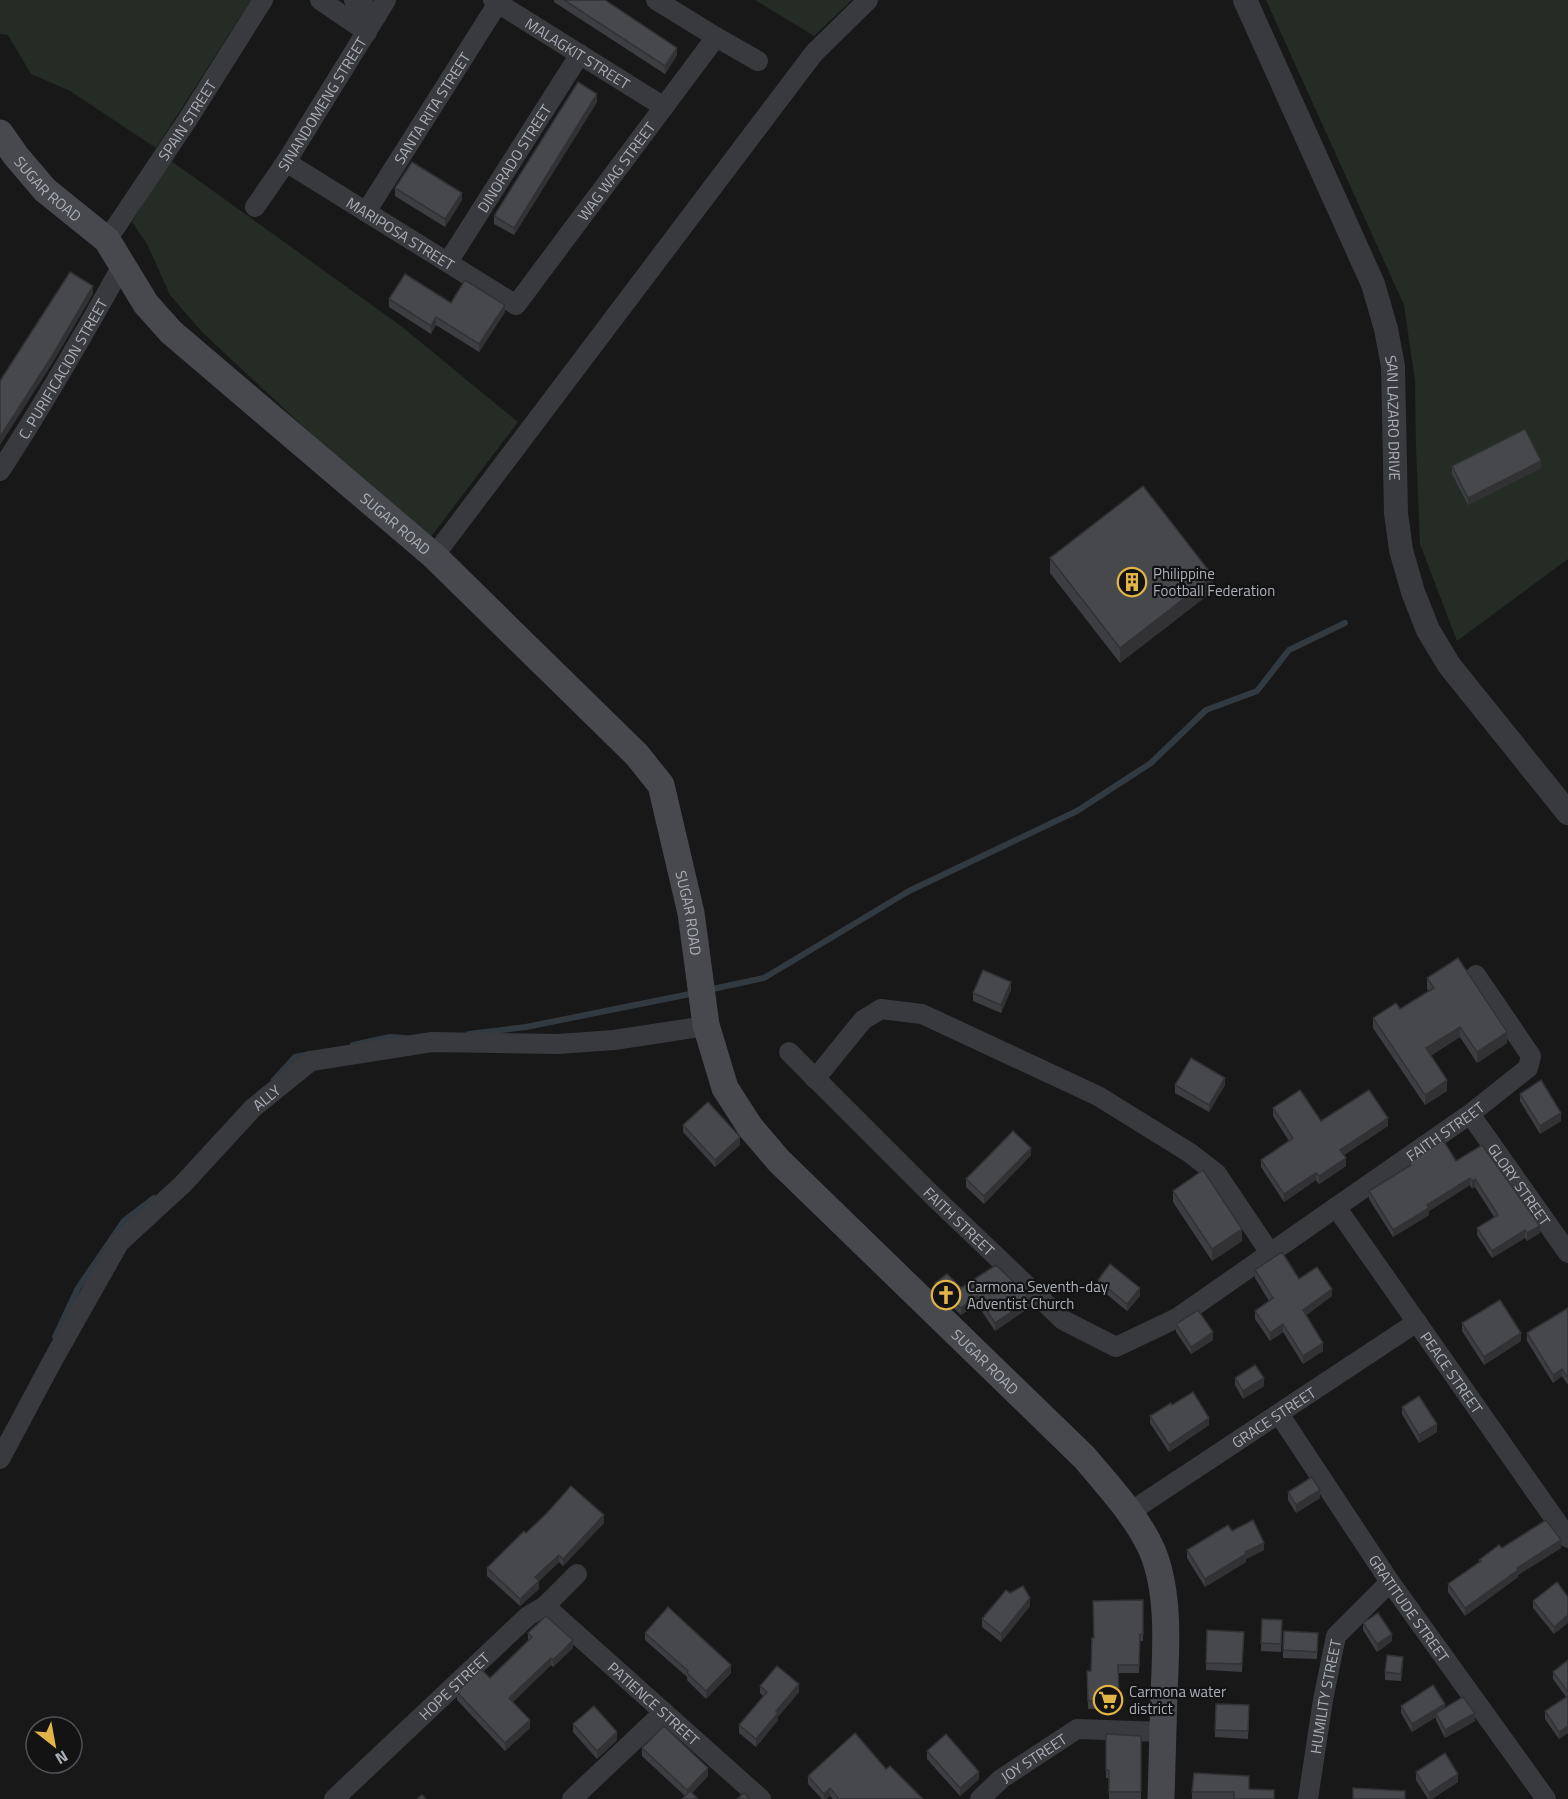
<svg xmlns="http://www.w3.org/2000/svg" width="1568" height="1799" viewBox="0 0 1568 1799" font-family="'Titillium Web',sans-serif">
<rect width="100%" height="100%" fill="#181819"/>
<g fill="#242c25">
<path d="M 0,0 L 251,0 L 156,148 L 70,91 L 31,74 L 8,35 L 0,34 Z"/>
<path d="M 755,0 L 852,0 L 814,36 Z"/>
<path d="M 1266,0 L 1568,0 L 1568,559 L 1457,641 L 1420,544 L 1416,448 L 1415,381 L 1404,305 Z"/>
<path d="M 170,160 L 401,326 L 518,422 L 427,542 L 203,333 L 170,295 L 147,244 L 132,222 Z"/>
</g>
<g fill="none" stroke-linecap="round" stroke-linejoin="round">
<g stroke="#323a41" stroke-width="6">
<path d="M 708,990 L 764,978 L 909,891 L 1077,811 L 1151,763 L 1206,710 L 1257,691 L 1289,650 L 1345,623"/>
<path d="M 469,1034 L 526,1027 L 695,993"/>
<path d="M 353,1045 L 390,1037 L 405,1038"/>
<path d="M 274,1080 L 295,1057 L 310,1054"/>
<path d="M 55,1337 L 78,1288 L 124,1221 L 154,1198"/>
</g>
<g stroke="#393a3e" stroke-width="20">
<path d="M 320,0 L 367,32"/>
<path d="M 354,0 L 377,15"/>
<path id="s1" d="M 493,0 L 664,107"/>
<path d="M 656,0 L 716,37 L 758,61"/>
<path id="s2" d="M 286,162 L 516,305 L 716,37"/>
<path id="s3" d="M 255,207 L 286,162 L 386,0"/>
<path id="s4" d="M 366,212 L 498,3"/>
<path id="s5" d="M 107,240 L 188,119 L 263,0"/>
<path id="s6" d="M 448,262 L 580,54"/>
<path id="s7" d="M 0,471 C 44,404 84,334 123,264"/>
<path d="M 434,556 L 814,53 L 868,0"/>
<path id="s8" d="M 789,1052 L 934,1197 L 1063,1320 L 1116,1347 L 1177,1318 L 1470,1114 L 1528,1068 L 1531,1056 L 1476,975"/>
<path d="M 815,1079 L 863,1020 L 881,1009 L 922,1014 L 1098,1096 L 1190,1153 L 1217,1174 L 1270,1253"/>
<path id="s9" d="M 1470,1114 L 1568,1253"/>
<path id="s10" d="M 1336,1207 L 1568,1538"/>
<path id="s11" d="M 1279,1414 L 1390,1582 L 1546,1799"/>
<path id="s12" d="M 0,1459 L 54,1358 L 119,1243 L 183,1184 L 253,1108 L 311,1061 L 432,1042 L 558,1044 L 614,1040 L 706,1026"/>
<path id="s13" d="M 1130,1512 L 1417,1322"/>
<path id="s14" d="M 545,1606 L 761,1799"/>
<path id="s15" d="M 334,1799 L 528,1616 L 545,1606 L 577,1574"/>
<path d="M 572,1799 L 664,1712"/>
<path id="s16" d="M 980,1799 L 1001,1779 L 1077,1729 L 1163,1732"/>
<path id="s17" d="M 1308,1799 L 1323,1700 L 1336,1636 L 1390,1582"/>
</g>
<path stroke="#393a3e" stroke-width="24" id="s18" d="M 1245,0 L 1373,284 L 1386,329 L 1393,366 L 1396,513 L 1401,550 L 1413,592 L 1428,630 L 1449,665 L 1568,813"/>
<path stroke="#47494e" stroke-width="27" id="s19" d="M 0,133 L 16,156 L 45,190 L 107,240 L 146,304 L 171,332 L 434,556 L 637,755 L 661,785 L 691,913 L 706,1025 L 725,1088 L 750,1127 L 779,1161 L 1085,1458 C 1109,1487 1136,1515 1152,1550 C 1170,1593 1166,1648 1164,1694 C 1163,1729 1162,1764 1161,1799"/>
</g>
<g fill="#3d3e41">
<path d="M 554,0 L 605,0 L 677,55 L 665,74 L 554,2 Z"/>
<path d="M 597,102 L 514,235 L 494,224 L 494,216 Z"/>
<path d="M 395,188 L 462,200 L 445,227 L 395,196 Z"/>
<path d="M 389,299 L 451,303 L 505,312 L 479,352 L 436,325 L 431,334 L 389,307 Z"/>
<path d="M 1452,466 L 1541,468 L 1468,505 L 1452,474 Z"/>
<path d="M 1050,558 L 1213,591 L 1120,663 L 1050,573 Z"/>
<path d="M 1427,978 L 1507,1043 L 1477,1063 L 1460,1037 L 1431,1055 L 1447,1091 L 1425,1105 L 1373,1028 L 1373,1018 L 1400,1009 L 1429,992 L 1427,989 Z"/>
<path d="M 1011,990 L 1001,1013 L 973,1001 L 973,993 Z"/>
<path d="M 1175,1085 L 1225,1085 L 1209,1112 L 1175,1093 Z"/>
<path d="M 1520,1094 L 1561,1121 L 1540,1134 L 1520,1101 Z"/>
<path d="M 1273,1108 L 1321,1121 L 1388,1126 L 1344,1155 L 1346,1166 L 1319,1184 L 1316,1180 L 1284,1202 L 1261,1167 L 1261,1160 L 1289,1141 L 1273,1116 Z"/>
<path d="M 683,1125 L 740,1145 L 715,1167 L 683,1132 Z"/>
<path d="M 1031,1155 L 984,1204 L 966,1187 L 966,1179 Z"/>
<path d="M 1456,1161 L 1540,1233 L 1527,1241 L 1525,1238 L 1492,1258 L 1477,1235 L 1477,1228 L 1494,1217 L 1475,1187 L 1472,1189 L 1470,1185 L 1429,1211 L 1429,1215 L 1393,1237 L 1369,1199 L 1369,1191 L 1409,1166 L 1409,1163 Z"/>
<path d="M 1173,1191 L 1242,1241 L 1212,1261 L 1173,1202 Z"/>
<path d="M 1255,1270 L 1299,1279 L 1332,1296 L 1306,1315 L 1323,1351 L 1303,1364 L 1283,1332 L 1270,1341 L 1255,1319 L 1255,1311 L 1269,1301 L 1255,1278 Z"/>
<path d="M 1098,1280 L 1140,1296 L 1127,1311 L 1098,1287 Z"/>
<path d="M 935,1283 L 961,1288 L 1030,1307 L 995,1331 L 977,1304 L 961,1315 L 935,1290 Z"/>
<path d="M 1568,1308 L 1568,1385 L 1562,1376 L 1553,1383 L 1527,1341 L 1527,1333 Z"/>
<path d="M 1462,1323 L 1521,1341 L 1484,1365 L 1462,1331 Z"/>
<path d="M 1176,1324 L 1213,1340 L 1191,1354 L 1176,1332 Z"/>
<path d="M 1235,1378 L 1264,1386 L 1243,1399 L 1235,1385 Z"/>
<path d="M 1172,1405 L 1209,1425 L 1169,1452 L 1150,1423 L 1150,1416 Z"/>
<path d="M 1402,1407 L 1437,1432 L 1419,1443 L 1402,1414 Z"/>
<path d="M 1288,1492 L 1320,1498 L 1296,1513 L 1288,1500 Z"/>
<path d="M 604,1523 L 563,1566 L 559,1562 L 539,1581 L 539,1589 L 520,1606 L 487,1576 L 487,1568 L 526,1533 Z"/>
<path d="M 1232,1531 L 1264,1550 L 1246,1559 L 1246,1562 L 1205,1587 L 1187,1558 L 1187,1550 Z"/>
<path d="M 1502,1548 L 1561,1548 L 1518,1575 L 1518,1577 L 1465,1616 L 1448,1592 L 1448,1584 L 1479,1562 L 1479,1560 Z"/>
<path d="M 1557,1582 L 1554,1634 L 1533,1608 L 1533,1601 Z"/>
<path d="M 1143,1600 L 1143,1641 L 1140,1641 L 1139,1673 L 1118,1673 L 1119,1707 L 1088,1709 L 1087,1671 L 1091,1671 L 1094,1638 Z"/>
<path d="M 1030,1606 L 1001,1642 L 982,1627 L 982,1619 Z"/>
<path d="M 1262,1619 L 1282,1620 L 1281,1652 L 1261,1651 Z"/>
<path d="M 1363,1623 L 1392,1641 L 1377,1652 L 1363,1630 Z"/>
<path d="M 1207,1630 L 1244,1632 L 1242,1672 L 1206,1670 Z"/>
<path d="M 528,1633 L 573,1648 L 553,1667 L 551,1665 L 513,1702 L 530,1728 L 505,1751 L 457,1700 L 457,1692 L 490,1678 L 528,1641 Z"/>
<path d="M 645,1633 L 731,1673 L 706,1699 L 687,1680 L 687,1677 L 645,1640 Z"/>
<path d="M 1318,1633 L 1317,1659 L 1283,1658 L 1283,1650 Z"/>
<path d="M 1568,1660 L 1568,1733 L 1559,1739 L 1545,1719 L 1545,1711 L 1566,1697 L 1553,1679 L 1553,1672 Z"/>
<path d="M 1403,1664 L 1401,1681 L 1385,1680 L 1385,1672 Z"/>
<path d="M 760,1686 L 799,1692 L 778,1717 L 778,1720 L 756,1747 L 739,1733 L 739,1725 L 763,1696 L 760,1693 Z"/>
<path d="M 1401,1706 L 1445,1707 L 1475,1721 L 1445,1738 L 1436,1720 L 1436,1717 L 1412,1732 L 1401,1713 Z"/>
<path d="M 1249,1713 L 1248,1739 L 1215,1737 L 1215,1730 Z"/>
<path d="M 573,1724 L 617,1740 L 597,1759 L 573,1732 Z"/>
<path d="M 1106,1734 L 1141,1736 L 1141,1799 L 1109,1799 L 1109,1778 L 1106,1778 Z"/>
<path d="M 642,1748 L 708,1776 L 692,1793 L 685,1796 L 642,1756 Z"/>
<path d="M 927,1751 L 979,1779 L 960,1796 L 927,1759 Z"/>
<path d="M 886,1769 L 923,1799 L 833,1799 L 830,1796 L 826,1799 L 822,1799 L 808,1784 L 808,1776 Z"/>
<path d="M 1416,1772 L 1458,1782 L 1432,1799 L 1428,1799 L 1416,1780 Z"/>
<path d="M 1249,1789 L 1274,1799 L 1192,1799 L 1192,1792 Z"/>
</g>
<g fill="#323235">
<path d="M 677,48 L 677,55 L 665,74 L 665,66 Z"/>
<path d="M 597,94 L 597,102 L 514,235 L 514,228 Z"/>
<path d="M 462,193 L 462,200 L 445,227 L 445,219 Z"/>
<path d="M 93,286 L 93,294 L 52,364 L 0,445 L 0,437 Z"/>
<path d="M 505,305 L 505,312 L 479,352 L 479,344 Z"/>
<path d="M 436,317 L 436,325 L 431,334 L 431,326 Z"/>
<path d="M 1541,461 L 1541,468 L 1468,505 L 1468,498 Z"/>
<path d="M 1213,576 L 1213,591 L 1120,663 L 1120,648 Z"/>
<path d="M 1011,982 L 1011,990 L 1001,1013 L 1001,1005 Z"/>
<path d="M 1460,1027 L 1460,1037 L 1426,1059 L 1426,1048 Z"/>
<path d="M 1507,1032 L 1507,1043 L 1477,1063 L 1477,1052 Z"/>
<path d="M 1225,1078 L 1225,1085 L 1209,1112 L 1209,1105 Z"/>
<path d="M 1447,1080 L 1447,1091 L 1425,1105 L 1425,1095 Z"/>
<path d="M 1561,1113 L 1561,1121 L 1540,1134 L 1540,1126 Z"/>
<path d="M 1388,1118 L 1388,1126 L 1340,1157 L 1340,1150 Z"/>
<path d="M 740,1137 L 740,1145 L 715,1167 L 715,1160 Z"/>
<path d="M 1031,1148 L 1031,1155 L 984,1204 L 984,1196 Z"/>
<path d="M 1346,1158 L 1346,1166 L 1319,1184 L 1319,1176 Z"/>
<path d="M 1316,1173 L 1316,1180 L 1284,1202 L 1284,1194 Z"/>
<path d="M 1470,1178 L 1470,1185 L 1429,1211 L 1429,1215 L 1393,1237 L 1393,1230 L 1427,1205 Z"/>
<path d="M 1475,1179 L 1475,1187 L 1472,1189 L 1472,1181 Z"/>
<path d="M 1540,1226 L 1540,1233 L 1527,1241 L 1527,1233 Z"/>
<path d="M 1242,1229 L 1242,1241 L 1212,1261 L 1212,1249 Z"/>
<path d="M 1525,1230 L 1525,1238 L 1492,1258 L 1492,1251 Z"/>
<path d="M 1140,1288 L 1140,1296 L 1127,1311 L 1127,1304 Z"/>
<path d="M 1332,1289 L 1332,1296 L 1303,1318 L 1303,1310 Z"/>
<path d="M 977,1296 L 977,1304 L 961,1315 L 961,1308 Z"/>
<path d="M 1030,1300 L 1030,1307 L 995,1331 L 995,1323 Z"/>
<path d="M 1283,1324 L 1283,1332 L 1270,1341 L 1270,1333 Z"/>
<path d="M 1213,1332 L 1213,1340 L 1191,1354 L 1191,1347 Z"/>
<path d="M 1521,1333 L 1521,1341 L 1484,1365 L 1484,1357 Z"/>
<path d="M 1323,1343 L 1323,1351 L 1303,1364 L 1303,1356 Z"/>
<path d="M 1562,1369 L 1562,1376 L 1553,1383 L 1553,1375 Z"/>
<path d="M 1264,1378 L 1264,1386 L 1243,1399 L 1243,1391 Z"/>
<path d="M 1209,1418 L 1209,1425 L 1169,1452 L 1169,1445 Z"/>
<path d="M 1437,1424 L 1437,1432 L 1419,1443 L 1419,1435 Z"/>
<path d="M 1320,1490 L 1320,1498 L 1296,1513 L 1296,1505 Z"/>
<path d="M 604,1515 L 604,1523 L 563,1566 L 563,1559 Z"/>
<path d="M 1561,1540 L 1561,1548 L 1518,1575 L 1518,1577 L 1465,1616 L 1465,1608 L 1517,1568 Z"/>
<path d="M 1264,1543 L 1264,1550 L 1246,1559 L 1246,1562 L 1205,1587 L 1205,1579 L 1245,1552 Z"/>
<path d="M 559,1555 L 559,1562 L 535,1585 L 535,1577 Z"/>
<path d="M 539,1581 L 539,1589 L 520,1606 L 520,1599 Z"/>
<path d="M 1030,1598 L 1030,1606 L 1001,1642 L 1001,1634 Z"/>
<path d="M 1568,1615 L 1568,1623 L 1554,1634 L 1554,1627 Z"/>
<path d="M 1392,1634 L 1392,1641 L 1377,1652 L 1377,1644 Z"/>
<path d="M 573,1640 L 573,1648 L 553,1667 L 553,1660 Z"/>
<path d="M 551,1658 L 551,1665 L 509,1706 L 509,1698 Z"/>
<path d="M 731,1665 L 731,1673 L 706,1699 L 706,1691 Z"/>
<path d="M 799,1684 L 799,1692 L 778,1717 L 778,1720 L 756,1747 L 756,1739 L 776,1711 Z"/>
<path d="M 1445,1704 L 1445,1712 L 1436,1713 L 1436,1717 L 1412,1732 L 1412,1724 Z"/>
<path d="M 1475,1713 L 1475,1721 L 1445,1738 L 1445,1730 Z"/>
<path d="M 530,1720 L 530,1728 L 505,1751 L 505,1743 Z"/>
<path d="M 1568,1726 L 1568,1733 L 1559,1739 L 1559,1732 Z"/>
<path d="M 617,1732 L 617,1740 L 597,1759 L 597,1751 Z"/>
<path d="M 708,1768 L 708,1776 L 687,1798 L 687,1790 Z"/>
<path d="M 979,1772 L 979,1779 L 960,1796 L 960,1788 Z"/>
<path d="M 1458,1774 L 1458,1782 L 1432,1799 L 1429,1799 L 1429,1793 Z"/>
<path d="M 830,1788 L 830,1796 L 826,1799 L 824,1799 L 824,1794 Z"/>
</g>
<g fill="#47484c" stroke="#323235" stroke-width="1.5">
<path d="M 564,0 L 605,0 L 677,48 L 665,66 Z"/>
<path d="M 578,82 L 597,94 L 514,228 L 494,216 Z"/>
<path d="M 412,162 L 462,193 L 445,219 L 395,188 Z"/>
<path d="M 70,272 L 93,286 L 52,356 L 0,437 L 0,381 Z"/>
<path d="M 405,274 L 451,303 L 465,280 L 505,305 L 479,344 L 436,317 L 431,326 L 389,299 Z"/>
<path d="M 1525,429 L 1541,461 L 1468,498 L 1452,466 Z"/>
<path d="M 1143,486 L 1213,576 L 1120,648 L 1050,558 Z"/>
<path d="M 1458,958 L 1507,1032 L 1477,1052 L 1460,1027 L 1426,1048 L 1447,1080 L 1425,1095 L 1373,1018 L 1396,1003 L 1400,1009 L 1434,988 L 1427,978 Z"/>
<path d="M 983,970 L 1011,982 L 1001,1005 L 973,993 Z"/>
<path d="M 1191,1058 L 1225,1078 L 1209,1105 L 1175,1085 Z"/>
<path d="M 1541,1080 L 1561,1113 L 1540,1126 L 1520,1094 Z"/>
<path d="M 1300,1090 L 1321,1121 L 1369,1090 L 1388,1118 L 1340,1150 L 1346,1158 L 1319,1176 L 1316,1173 L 1284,1194 L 1261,1160 L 1293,1138 L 1273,1108 Z"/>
<path d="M 708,1102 L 740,1137 L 715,1160 L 683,1125 Z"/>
<path d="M 1013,1131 L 1031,1148 L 984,1196 L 966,1179 Z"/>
<path d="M 1443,1140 L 1456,1161 L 1482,1145 L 1540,1226 L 1527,1233 L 1525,1230 L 1492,1251 L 1477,1228 L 1498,1215 L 1475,1179 L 1472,1181 L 1470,1178 L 1427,1205 L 1429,1208 L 1393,1230 L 1369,1191 L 1411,1165 L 1409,1163 Z"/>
<path d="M 1203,1170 L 1242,1229 L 1212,1249 L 1173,1191 Z"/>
<path d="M 1282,1252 L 1299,1279 L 1317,1267 L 1332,1289 L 1303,1310 L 1323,1343 L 1303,1356 L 1283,1324 L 1270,1333 L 1255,1311 L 1273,1298 L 1255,1270 Z"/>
<path d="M 1110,1264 L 1140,1288 L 1127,1304 L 1098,1280 Z"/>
<path d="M 996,1265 L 1026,1294 L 1030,1300 L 995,1323 L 977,1296 L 961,1308 L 935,1283 L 947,1274 L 961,1288 Z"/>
<path d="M 1500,1300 L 1521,1333 L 1484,1357 L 1462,1323 Z"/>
<path d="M 1568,1308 L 1568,1378 L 1562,1369 L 1553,1375 L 1527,1333 Z"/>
<path d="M 1198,1310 L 1213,1332 L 1191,1347 L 1176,1324 Z"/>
<path d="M 1255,1365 L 1264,1378 L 1243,1391 L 1235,1378 Z"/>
<path d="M 1193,1392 L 1209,1418 L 1169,1445 L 1150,1416 L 1171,1403 L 1172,1405 Z"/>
<path d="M 1419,1396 L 1437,1424 L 1419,1435 L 1402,1407 Z"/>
<path d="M 1312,1477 L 1320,1490 L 1296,1505 L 1288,1492 Z"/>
<path d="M 571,1486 L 604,1515 L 563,1559 L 559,1555 L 535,1577 L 539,1581 L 520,1599 L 487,1568 L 524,1531 L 526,1533 L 547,1513 Z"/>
<path d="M 1253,1520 L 1264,1543 L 1245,1552 L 1246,1554 L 1205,1579 L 1187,1550 L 1228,1525 L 1232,1531 Z"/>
<path d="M 1546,1520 L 1561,1540 L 1517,1568 L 1518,1570 L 1465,1608 L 1448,1584 L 1481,1561 L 1479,1560 L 1499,1545 L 1502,1548 Z"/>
<path d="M 1557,1582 L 1568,1597 L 1568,1615 L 1554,1627 L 1533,1601 Z"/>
<path d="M 1023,1586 L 1030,1598 L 1001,1634 L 982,1619 L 1006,1590 L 1010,1593 Z"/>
<path d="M 1143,1600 L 1143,1634 L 1140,1634 L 1139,1665 L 1118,1665 L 1119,1699 L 1088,1701 L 1087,1671 L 1091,1671 L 1092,1638 L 1094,1638 L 1093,1601 Z"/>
<path d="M 668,1607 L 731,1665 L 706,1691 L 687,1673 L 688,1671 L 645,1633 Z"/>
<path d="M 1378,1613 L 1392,1634 L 1377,1644 L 1363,1623 Z"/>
<path d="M 546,1616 L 573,1640 L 553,1660 L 551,1658 L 509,1698 L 530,1720 L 505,1743 L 457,1692 L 481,1669 L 490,1678 L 532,1637 L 528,1633 Z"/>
<path d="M 1262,1619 L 1282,1620 L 1281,1644 L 1261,1643 Z"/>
<path d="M 1207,1630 L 1244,1632 L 1242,1664 L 1206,1663 Z"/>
<path d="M 1284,1631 L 1318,1633 L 1317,1652 L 1283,1650 Z"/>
<path d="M 1387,1655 L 1403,1657 L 1401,1674 L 1385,1672 Z"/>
<path d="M 1568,1660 L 1568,1692 L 1553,1672 Z"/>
<path d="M 777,1666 L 799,1684 L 776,1711 L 778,1713 L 756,1739 L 739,1725 L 767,1692 L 760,1686 Z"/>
<path d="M 1433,1685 L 1445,1704 L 1412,1724 L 1401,1706 Z"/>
<path d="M 1568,1696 L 1568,1726 L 1559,1732 L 1545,1711 Z"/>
<path d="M 1463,1697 L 1475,1713 L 1445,1730 L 1436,1713 Z"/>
<path d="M 1216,1704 L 1249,1705 L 1248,1731 L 1215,1730 Z"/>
<path d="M 594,1706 L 617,1732 L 597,1751 L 573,1724 Z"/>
<path d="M 664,1726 L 708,1768 L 687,1790 L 642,1748 Z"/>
<path d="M 855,1733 L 886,1769 L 890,1766 L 923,1799 L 839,1799 L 830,1788 L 824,1794 L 808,1776 Z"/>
<path d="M 946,1734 L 979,1772 L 960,1788 L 927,1751 Z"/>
<path d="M 1106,1734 L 1141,1736 L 1141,1792 L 1109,1792 L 1109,1770 L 1106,1770 Z"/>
<path d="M 1445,1753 L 1458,1774 L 1429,1793 L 1416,1772 Z"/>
<path d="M 1194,1773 L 1249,1776 L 1249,1789 L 1274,1790 L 1274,1799 L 1234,1799 L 1234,1792 L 1192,1792 Z"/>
<path d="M 1353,1788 L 1405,1791 L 1405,1799 L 1353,1799 Z"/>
<path d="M 690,1791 L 698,1799 L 682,1799 Z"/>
<path d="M 744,1793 L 750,1799 L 737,1799 Z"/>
<path d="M 422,1795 L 426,1799 L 417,1799 Z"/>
</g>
<defs>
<g id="building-ring" transform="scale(1.5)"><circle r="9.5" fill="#131314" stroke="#e2b447" stroke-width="1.5"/><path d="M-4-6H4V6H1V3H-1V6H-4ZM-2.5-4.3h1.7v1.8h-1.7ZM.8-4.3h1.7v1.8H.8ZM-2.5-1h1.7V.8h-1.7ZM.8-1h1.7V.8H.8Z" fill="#e2b447"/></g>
<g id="church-ring" transform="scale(1.5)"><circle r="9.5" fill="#131314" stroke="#e2b447" stroke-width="1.5"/><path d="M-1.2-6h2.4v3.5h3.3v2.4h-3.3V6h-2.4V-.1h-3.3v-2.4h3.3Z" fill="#e2b447"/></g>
<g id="supermarket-ring" transform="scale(1.5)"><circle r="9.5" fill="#131314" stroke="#e2b447" stroke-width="1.5"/><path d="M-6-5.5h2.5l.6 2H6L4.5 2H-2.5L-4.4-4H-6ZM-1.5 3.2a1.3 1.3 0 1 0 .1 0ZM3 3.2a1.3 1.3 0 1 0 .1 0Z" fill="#e2b447"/></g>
</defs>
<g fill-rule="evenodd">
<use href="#building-ring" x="1132" y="582"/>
<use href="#church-ring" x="946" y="1295"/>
<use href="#supermarket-ring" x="1108" y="1700"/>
</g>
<g text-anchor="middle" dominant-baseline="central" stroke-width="4.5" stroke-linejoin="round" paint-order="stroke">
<g font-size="15" fill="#abafb8" stroke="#131314">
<text stroke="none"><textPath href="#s1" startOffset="100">MALAGKIT STREET</textPath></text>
<text stroke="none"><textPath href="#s3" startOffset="123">SINANDOMENG STREET</textPath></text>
<text stroke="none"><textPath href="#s4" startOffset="123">SANTA RITA STREET</textPath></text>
<text stroke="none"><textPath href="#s5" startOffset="144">SPAIN STREET</textPath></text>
<text stroke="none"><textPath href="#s6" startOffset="123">DINORADO STREET</textPath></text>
<text stroke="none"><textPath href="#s2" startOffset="438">WAG WAG STREET</textPath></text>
<text stroke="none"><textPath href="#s19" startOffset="74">SUGAR ROAD</textPath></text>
<text stroke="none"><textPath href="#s2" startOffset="135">MARIPOSA STREET</textPath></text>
<text stroke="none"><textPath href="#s7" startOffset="120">C. PURIFICACION STREET</textPath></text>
<text stroke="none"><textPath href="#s18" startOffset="448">SAN LAZARO DRIVE</textPath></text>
<text stroke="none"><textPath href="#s19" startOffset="560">SUGAR ROAD</textPath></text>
<text stroke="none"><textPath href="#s19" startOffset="1064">SUGAR ROAD</textPath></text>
<text stroke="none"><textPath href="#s12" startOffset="454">ALLY</textPath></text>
<text stroke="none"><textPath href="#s8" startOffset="837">FAITH STREET</textPath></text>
<text stroke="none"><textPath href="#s9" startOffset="86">GLORY STREET</textPath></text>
<text stroke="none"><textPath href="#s8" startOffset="240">FAITH STREET</textPath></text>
<text stroke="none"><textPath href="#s19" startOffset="1622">SUGAR ROAD</textPath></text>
<text stroke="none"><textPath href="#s10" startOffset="202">PEACE STREET</textPath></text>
<text stroke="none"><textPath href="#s13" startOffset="172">GRACE STREET</textPath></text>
<text stroke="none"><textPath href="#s11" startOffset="234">GRATITUDE STREET</textPath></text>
<text stroke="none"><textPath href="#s15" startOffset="165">HOPE STREET</textPath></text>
<text stroke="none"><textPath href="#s17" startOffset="104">HUMILITY STREET</textPath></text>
<text stroke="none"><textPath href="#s14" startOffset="146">PATIENCE STREET</textPath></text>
<text stroke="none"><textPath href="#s16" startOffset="68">JOY STREET</textPath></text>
</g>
<g font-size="15" fill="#abafb8" stroke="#131314" text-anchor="start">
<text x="1153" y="573">Philippine<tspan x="1153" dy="17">Football Federation</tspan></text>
<text x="967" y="1286">Carmona Seventh-day<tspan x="967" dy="17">Adventist Church</tspan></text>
<text x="1129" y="1691">Carmona water<tspan x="1129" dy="17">district</tspan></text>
</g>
</g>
<g transform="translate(54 1745) rotate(149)"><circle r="28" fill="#131314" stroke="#505156" stroke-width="1.5"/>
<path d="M0-4.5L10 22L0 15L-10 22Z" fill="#e2b447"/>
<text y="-9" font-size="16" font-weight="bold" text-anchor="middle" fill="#abafb8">N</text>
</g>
</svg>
